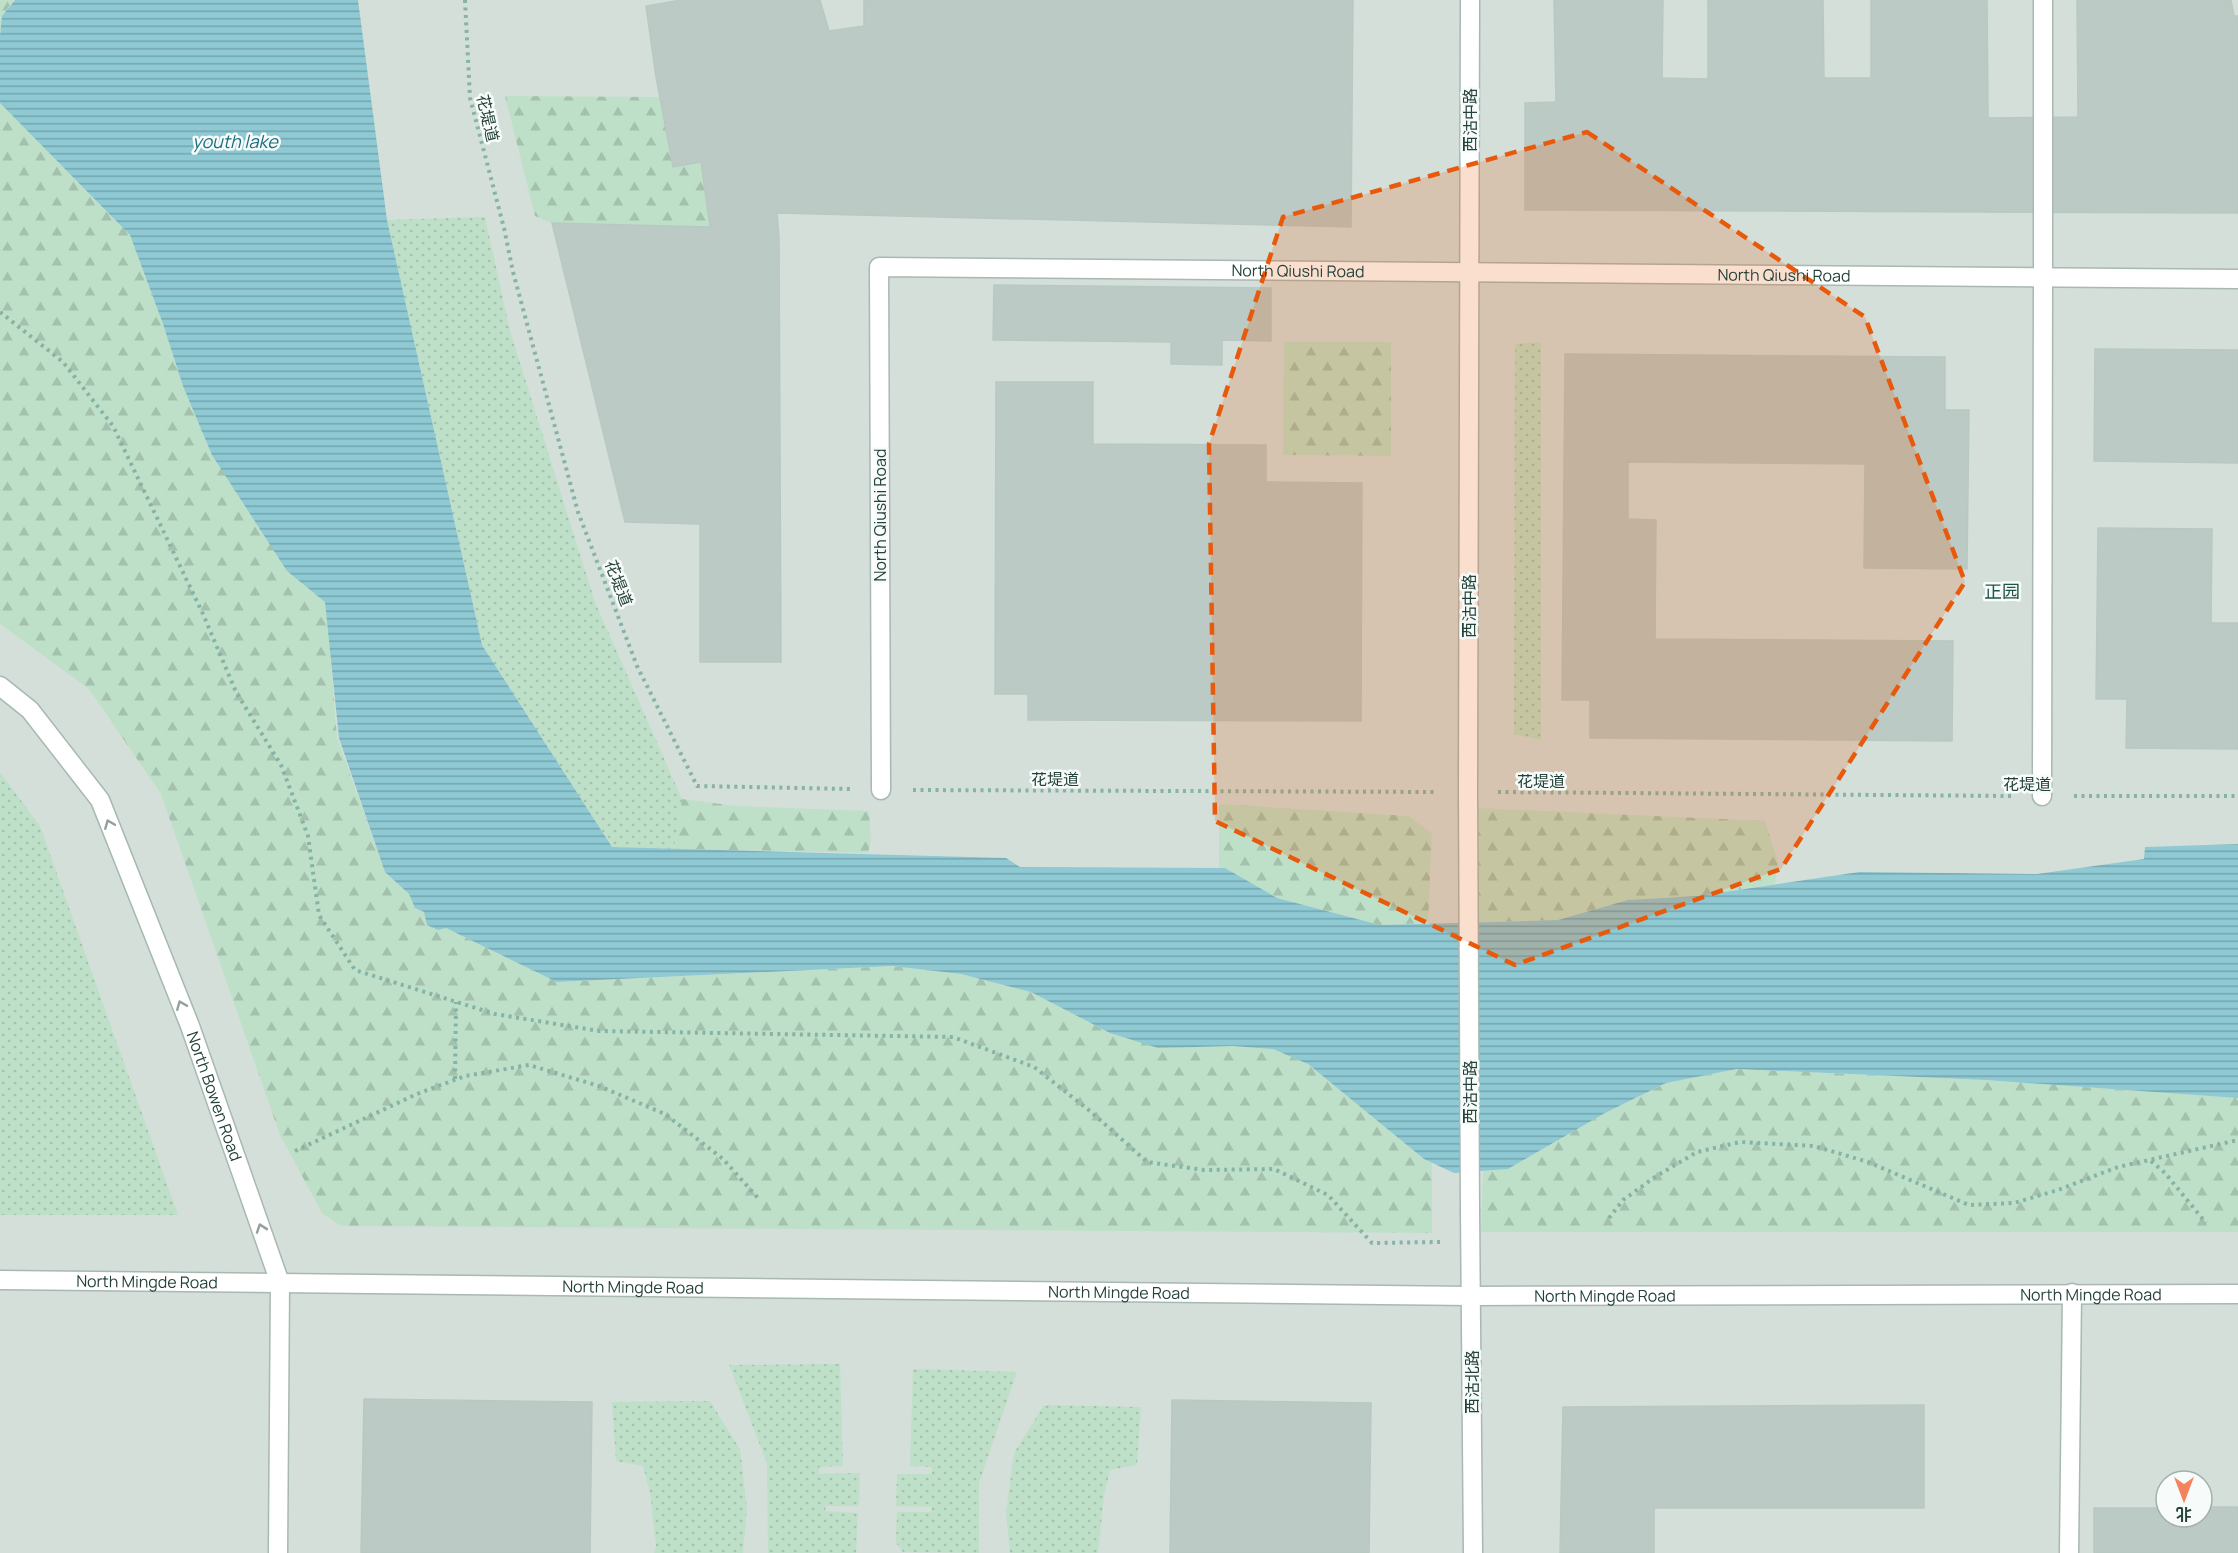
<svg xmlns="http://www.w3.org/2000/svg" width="2238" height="1553" viewBox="0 0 2238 1553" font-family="Manrope,'Noto Sans SC',sans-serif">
<defs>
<pattern id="grass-dots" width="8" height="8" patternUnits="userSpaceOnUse" patternTransform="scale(1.5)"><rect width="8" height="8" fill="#bfe0c8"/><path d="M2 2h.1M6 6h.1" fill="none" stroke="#a4c1ad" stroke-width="1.8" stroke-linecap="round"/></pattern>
<pattern id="forest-firs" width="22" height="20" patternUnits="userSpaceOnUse" patternTransform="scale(1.5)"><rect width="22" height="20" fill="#bfe0c8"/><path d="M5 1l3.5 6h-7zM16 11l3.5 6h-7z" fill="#a4c1ad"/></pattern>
<pattern id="water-rules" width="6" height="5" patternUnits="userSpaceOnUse" patternTransform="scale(1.5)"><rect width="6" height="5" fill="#8ec9d4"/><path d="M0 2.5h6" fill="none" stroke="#74a5ad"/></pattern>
</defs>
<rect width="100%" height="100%" fill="#e6efeb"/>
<path fill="#d4dfda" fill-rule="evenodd" d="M 0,0 L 2238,0 L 2238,1553 L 0,1553 ZM 2166,1481 L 2202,1481 L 2202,1517 L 2166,1517 Z"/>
<g fill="url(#grass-dots)">
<path d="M 485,217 L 510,331 L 595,602 L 682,799 L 674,849 L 612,847 L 482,645 L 387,220 Z"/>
<path d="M 1541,342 L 1541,740 L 1514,734 L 1515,344 Z"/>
<path d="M 0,772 L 40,826 L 178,1215 L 0,1215 Z"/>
<path d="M 840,1364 L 843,1466 L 819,1467 L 819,1474 L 860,1473 L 859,1506 L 826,1506 L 825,1511 L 858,1513 L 856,1553 L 768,1553 L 767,1463 L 729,1365 Z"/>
<path d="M 913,1369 L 1017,1372 L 979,1483 L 979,1553 L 903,1552 L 896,1543 L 897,1512 L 931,1512 L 932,1507 L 896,1506 L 897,1474 L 932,1474 L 932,1467 L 910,1466 Z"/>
<path d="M 710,1401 L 740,1449 L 747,1508 L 743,1553 L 654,1553 L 656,1546 L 650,1493 L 643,1466 L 616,1461 L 612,1402 Z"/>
<path d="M 1044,1405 L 1141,1407 L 1137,1465 L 1110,1470 L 1104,1496 L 1098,1553 L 1010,1553 L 1006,1513 L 1014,1453 Z"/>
</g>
<g fill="url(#forest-firs)">
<path d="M 0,0 L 14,0 L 2,16 L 0,36 Z"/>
<path d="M 505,96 L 660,97 L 673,167 L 701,162 L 710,227 L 552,223 L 535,216 Z"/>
<path d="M 0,103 L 130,235 L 163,324 L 183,386 L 287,571 L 326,602 L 337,737 L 385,872 L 409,894 L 415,908 L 424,912 L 438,930 L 446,928 L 557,982 L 892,966 L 961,974 L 1031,992 L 1110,1033 L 1273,1049 L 1308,1064 L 1424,1159 L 1432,1163 L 1432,1233 L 341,1226 L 322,1213 L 280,1135 L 161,794 L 89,689 L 0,624 Z"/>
<path d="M 1284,342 L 1391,342 L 1391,456 L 1283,455 Z"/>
<path d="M 682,799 L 736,806 L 869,811 L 871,840 L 868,853 L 674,849 Z"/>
<path d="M 1219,804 L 1409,816 L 1432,834 L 1428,923 L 1380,925 L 1277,898 L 1225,868 L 1219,868 Z"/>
<path d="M 1478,808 L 1765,821 L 1778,862 L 1775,884 L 1698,896 L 1628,900 L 1558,920 L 1477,922 Z"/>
<path d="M 1737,1069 L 1986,1080 L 2238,1098 L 2238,1232 L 1481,1232 L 1483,1171 L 1508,1169 L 1605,1113 L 1666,1083 Z"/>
</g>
<path fill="url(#water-rules)" d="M 15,0 L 358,0 L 387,220 L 482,645 L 612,847 L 1006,858 L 1020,867 L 1225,868 L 1277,898 L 1380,925 L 1558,920 L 1628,900 L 1698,896 L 1859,872 L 2037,874 L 2144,859 L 2145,847 L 2238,844 L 2238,1098 L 1986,1080 L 1737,1069 L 1666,1083 L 1605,1113 L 1508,1169 L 1454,1173 L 1424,1159 L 1308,1064 L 1273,1049 L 1233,1046 L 1158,1048 L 1110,1033 L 1031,992 L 961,974 L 892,966 L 557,982 L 446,928 L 438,930 L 427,925 L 424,912 L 415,908 L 409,894 L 385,872 L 339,738 L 325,602 L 287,571 L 212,455 L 183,386 L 163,324 L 130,235 L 0,103 L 0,36 L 2,16 Z"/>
<g fill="#bbcac4" stroke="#b8c9c2" stroke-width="1.5">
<path d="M 681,0 L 820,0 L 829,31 L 864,26 L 864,0 L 1353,0 L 1351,227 L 777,213 L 779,238 L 781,662 L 700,662 L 700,524 L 625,522 L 552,223 L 710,227 L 701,162 L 673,167 L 656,77 L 646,6 Z"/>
<path d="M 1554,0 L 1663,0 L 1662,78 L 1708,79 L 1708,0 L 1823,0 L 1824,78 L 1871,78 L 1871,0 L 1987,0 L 1988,118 L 2078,117 L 2077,0 L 2231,0 L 2234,16 L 2238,16 L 2238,213 L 1525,210 L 1525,103 L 1556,102 Z"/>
<path d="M 994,285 L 1271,288 L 1271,341 L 1222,340 L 1222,365 L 1171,364 L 1171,342 L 993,340 Z"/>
<path d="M 2095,349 L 2238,350 L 2238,463 L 2094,461 Z"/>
<path d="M 1565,354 L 1945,357 L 1945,410 L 1969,410 L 1967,569 L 1864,568 L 1865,464 L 1628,462 L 1628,519 L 1656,520 L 1655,639 L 1953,641 L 1952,741 L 1590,738 L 1590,700 L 1562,700 Z"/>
<path d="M 996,382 L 1093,382 L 1093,444 L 1266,445 L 1266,482 L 1362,483 L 1361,721 L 1028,720 L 1028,694 L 995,694 Z"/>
<path d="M 2098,528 L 2212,529 L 2211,623 L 2238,623 L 2238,749 L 2126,748 L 2127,699 L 2096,699 Z"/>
<path d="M 364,1399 L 592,1402 L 590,1553 L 361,1553 Z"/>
<path d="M 1172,1400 L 1371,1403 L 1369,1553 L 1170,1553 Z"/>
<path d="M 1924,1405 L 1924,1508 L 1654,1508 L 1654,1553 L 1560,1553 L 1563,1407 Z"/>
<path d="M 2202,1507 L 2238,1507 L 2238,1553 L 2094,1553 L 2094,1508 L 2166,1508 L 2166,1517 L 2202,1517 Z"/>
</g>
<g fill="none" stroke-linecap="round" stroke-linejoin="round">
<g stroke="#a8b8b2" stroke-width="21">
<g id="service">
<path d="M 2042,796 L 2043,278"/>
<path d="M 1470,1211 L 1473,1553"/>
<path d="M 278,1553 L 280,1283"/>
</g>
</g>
<g stroke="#a8b8b2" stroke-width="21">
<g id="pedestrian">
<path d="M 2043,278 L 2043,0"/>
<path d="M 2069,1553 L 2072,1293"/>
</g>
</g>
<g stroke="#a8b8b2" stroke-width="21">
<g id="minor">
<path d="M 1470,0 L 1468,792 L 1470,1211"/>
<path id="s1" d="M 881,790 L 879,267 L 2238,279"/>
<path id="s2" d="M 0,1280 L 1471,1296 L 2238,1294"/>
</g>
</g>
<g stroke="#a8b8b2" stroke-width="21">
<g id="tertiary">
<path id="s3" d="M 0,686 L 30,710 L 100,800 L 190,1026 L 280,1283"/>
</g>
</g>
<g stroke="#86b3a5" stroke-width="4" stroke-dasharray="3 4.5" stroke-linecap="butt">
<path d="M 465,0 L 470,98 L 504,228 L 513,272 L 578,512 L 637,666 L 697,786 L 851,789"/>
<path d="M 0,312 L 63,362 L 113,426 L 203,614 L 236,692 L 281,765 L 308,836 L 319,915 L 355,970 L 495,1014 L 599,1031 L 953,1037 L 1034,1067 L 1090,1111 L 1147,1162 L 1204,1170 L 1274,1169 L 1328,1195 L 1372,1243 L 1440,1242"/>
<path d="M 913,790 L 1436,792"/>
<path d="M 1498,792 L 2012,796"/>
<path d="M 2074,796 L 2238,796"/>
<path d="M 455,1079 L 456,1002"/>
<path d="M 295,1151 L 417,1094 L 465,1076 L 529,1065 L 599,1086 L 665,1114 L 723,1159 L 758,1198"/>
<path d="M 2151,1161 L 2165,1173 L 2206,1223"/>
<path d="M 1609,1218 L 1623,1200 L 1655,1177 L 1697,1152 L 1740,1142 L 1814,1146 L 1868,1162 L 1969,1205 L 2014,1203 L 2058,1190 L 2118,1167 L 2238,1140"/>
</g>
<use href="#service" stroke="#fff" stroke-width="18"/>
<use href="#pedestrian" stroke="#fff" stroke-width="18"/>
<use href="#minor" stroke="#fff" stroke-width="18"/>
<use href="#tertiary" stroke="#fff" stroke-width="18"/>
</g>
<defs><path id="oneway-chevron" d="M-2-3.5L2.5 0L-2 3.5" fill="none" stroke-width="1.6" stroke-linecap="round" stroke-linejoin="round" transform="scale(1.5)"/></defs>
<g stroke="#92a09c">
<use href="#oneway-chevron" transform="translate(109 824) rotate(-112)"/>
<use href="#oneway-chevron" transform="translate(181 1005) rotate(-112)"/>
<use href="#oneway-chevron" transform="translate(261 1228) rotate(-109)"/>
</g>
<path fill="#e8590c" fill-opacity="0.2" stroke="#e8590c" stroke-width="4.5" stroke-dasharray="12 8" stroke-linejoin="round" d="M 1587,132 L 1865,317 L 1965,582 L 1781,869 L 1515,965 L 1215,821 L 1209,444 L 1283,217 Z"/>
<g text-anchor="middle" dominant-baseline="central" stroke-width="5" stroke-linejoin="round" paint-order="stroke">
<g font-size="16" fill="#24423a" stroke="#f7fbf9">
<text transform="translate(488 118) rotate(77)">花堤道</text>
<text transform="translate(1470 120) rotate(-90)">西沽中路</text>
<text stroke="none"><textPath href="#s1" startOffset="942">North Qiushi Road</textPath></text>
<text stroke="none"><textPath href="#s1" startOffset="1428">North Qiushi Road</textPath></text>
<text transform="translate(880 515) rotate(-90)">North Qiushi Road</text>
<text transform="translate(619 583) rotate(69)">花堤道</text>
<text transform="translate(1469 606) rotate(-90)">西沽中路</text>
<text x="1055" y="779">花堤道</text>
<text x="1541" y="781">花堤道</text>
<text x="2027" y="784">花堤道</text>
<text transform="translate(1470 1092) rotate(-90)">西沽中路</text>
<text stroke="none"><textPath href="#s3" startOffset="470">North Bowen Road</textPath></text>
<text stroke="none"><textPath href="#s2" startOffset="147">North Mingde Road</textPath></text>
<text stroke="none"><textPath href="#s2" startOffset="633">North Mingde Road</textPath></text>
<text stroke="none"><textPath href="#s2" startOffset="1119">North Mingde Road</textPath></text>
<text stroke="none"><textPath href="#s2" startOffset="2091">North Mingde Road</textPath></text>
<text stroke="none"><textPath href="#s2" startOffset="1605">North Mingde Road</textPath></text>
<text transform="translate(1472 1382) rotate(-90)">西沽北路</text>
</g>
<g font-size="18" font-style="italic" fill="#1c6f80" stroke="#f7fbf9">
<text x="235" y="141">youth lake</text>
</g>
<g font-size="18" fill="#1f5548" stroke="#f7fbf9">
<text x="2002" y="591">正园</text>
</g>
</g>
<g transform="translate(2184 1499) rotate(180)"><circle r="28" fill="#f7fbf9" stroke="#a3b1ad" stroke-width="1.5"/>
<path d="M0-4.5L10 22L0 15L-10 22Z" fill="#f4845f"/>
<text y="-9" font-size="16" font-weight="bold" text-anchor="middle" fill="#24423a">北</text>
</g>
</svg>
